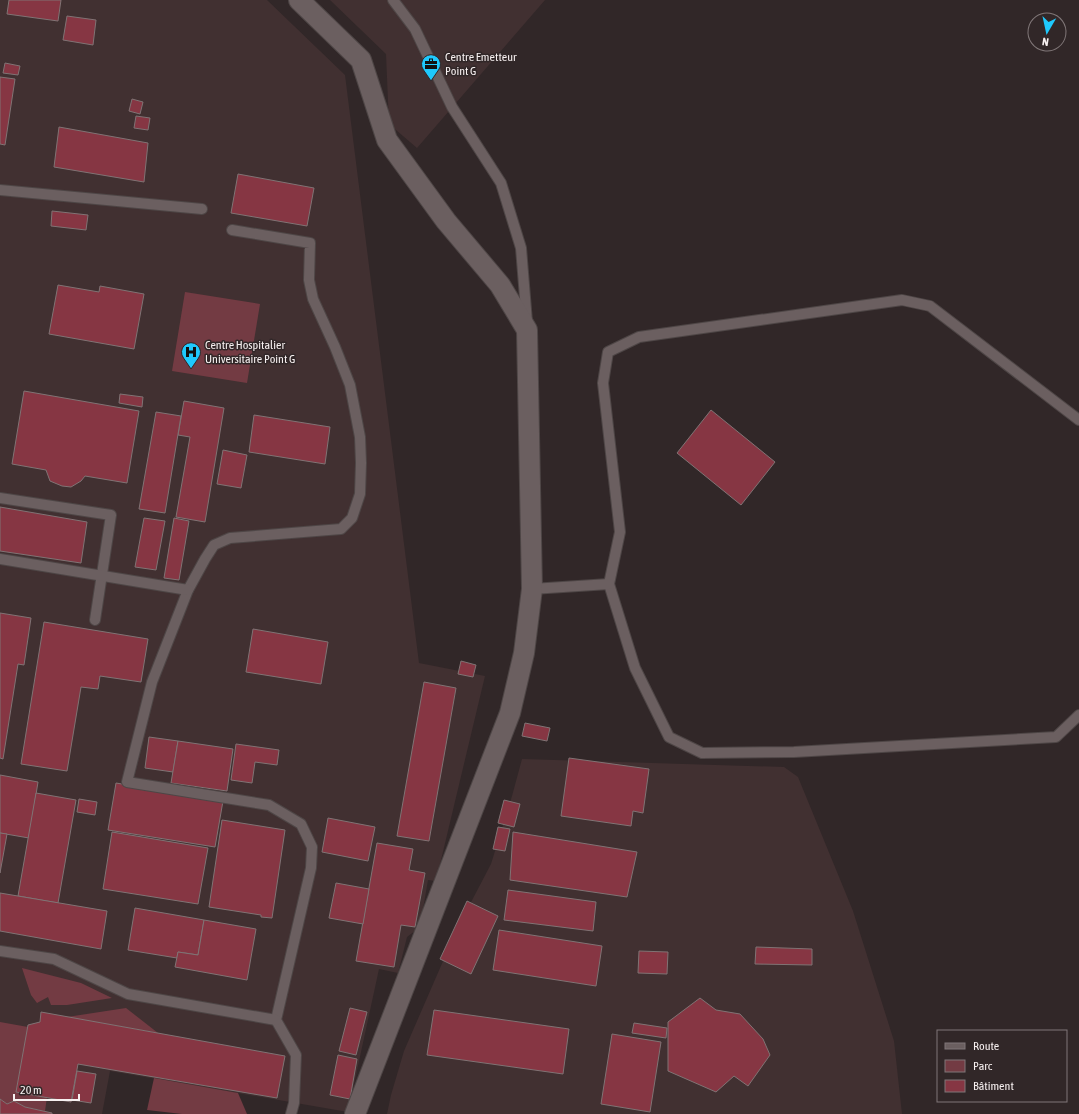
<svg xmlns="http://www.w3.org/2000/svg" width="1079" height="1114" viewBox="0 0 1079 1114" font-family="'Asap Condensed',sans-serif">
<rect width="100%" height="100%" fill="#312728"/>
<g fill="#413031">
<path d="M 0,0 L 267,0 L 345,75 L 419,663 L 485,676 L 436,881 L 428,880 L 420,927 L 407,937 L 398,973 L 379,969 L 348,1112 L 110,1071 L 102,1114 L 0,1114 Z"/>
<path d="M 330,0 L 545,0 L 417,148 L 389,124 L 386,54 Z"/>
<path d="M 522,759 L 784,767 L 798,777 L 853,911 L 894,1041 L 902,1114 L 387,1114 L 391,1095 L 404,1051 L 457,929 L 491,864 L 512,796 Z"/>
</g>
<g fill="#733b43">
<path d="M 185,292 L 260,304 L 247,383 L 172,371 Z"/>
<path d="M 22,968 L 81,983 L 112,998 L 67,1005 L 51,1005 L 48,997 L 37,1003 L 31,995 Z"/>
<path d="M 126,1008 L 158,1033 L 67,1017 Z"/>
<path d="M 0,1022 L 28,1027 L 16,1092 L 47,1097 L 45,1111 L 25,1107 L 14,1101 L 7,1104 L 0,1099 Z"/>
<path d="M 154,1078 L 238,1093 L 247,1114 L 182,1114 L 147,1110 Z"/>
</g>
<g fill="#863643" stroke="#807374">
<path d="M 9,0 L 61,0 L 58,21 L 7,14 Z"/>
<path d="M 67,16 L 96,20 L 93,45 L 63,40 Z"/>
<path d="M 5,63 L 20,66 L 18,75 L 3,73 Z"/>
<path d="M 0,77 L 15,79 L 5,145 L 0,144 Z"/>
<path d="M 132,99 L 143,102 L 140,114 L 129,111 Z"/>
<path d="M 136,116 L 150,118 L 148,130 L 134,128 Z"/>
<path d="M 59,127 L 148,143 L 144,182 L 54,167 Z"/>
<path d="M 238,174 L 314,188 L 307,226 L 231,213 Z"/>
<path d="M 52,211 L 88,215 L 86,230 L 51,226 Z"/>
<path d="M 58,285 L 99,292 L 100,286 L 144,294 L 134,349 L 49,334 Z"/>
<path d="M 24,391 L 139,411 L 127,483 L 85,476 L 81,481 L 71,487 L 62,486 L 50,481 L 46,470 L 12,464 Z"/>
<path d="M 120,394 L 143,397 L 142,407 L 119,403 Z"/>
<path d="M 184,401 L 224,408 L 205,522 L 176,517 L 190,437 L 178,435 Z"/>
<path d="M 711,410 L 775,462 L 741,505 L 677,453 Z"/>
<path d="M 156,412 L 181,416 L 165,513 L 139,509 Z"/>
<path d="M 254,415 L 330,427 L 325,464 L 249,452 Z"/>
<path d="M 223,450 L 247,455 L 241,488 L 217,484 Z"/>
<path d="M 0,507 L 87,522 L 81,563 L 0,551 Z"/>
<path d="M 144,518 L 165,521 L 156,570 L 135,567 Z"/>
<path d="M 174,518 L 189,521 L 179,580 L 164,578 Z"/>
<path d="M 0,613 L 31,618 L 24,665 L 18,664 L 3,759 L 0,758 Z"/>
<path d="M 44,622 L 148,639 L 141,682 L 100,676 L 98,689 L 81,687 L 67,771 L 21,764 Z"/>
<path d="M 253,629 L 328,642 L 321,684 L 246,672 Z"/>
<path d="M 461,661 L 476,665 L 473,677 L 458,674 Z"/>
<path d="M 424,682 L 456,688 L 429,841 L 397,836 Z"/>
<path d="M 525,723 L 550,728 L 547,741 L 522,736 Z"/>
<path d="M 149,737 L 178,741 L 173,772 L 145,768 Z"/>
<path d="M 178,741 L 233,749 L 227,791 L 171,783 Z"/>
<path d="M 236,744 L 279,750 L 277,765 L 255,762 L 252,783 L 231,780 Z"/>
<path d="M 569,758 L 649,769 L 643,813 L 633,811 L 631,826 L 561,816 Z"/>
<path d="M 0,775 L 38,782 L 29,838 L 0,833 Z"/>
<path d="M 116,783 L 223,801 L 215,847 L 108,830 Z"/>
<path d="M 36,793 L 76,800 L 58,903 L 18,896 Z"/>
<path d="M 79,799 L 97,802 L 95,815 L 77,812 Z"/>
<path d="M 504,800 L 520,804 L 514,827 L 498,823 Z"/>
<path d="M 328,818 L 375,827 L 368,861 L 322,852 Z"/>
<path d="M 222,820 L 285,830 L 272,918 L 261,917 L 261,915 L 209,907 Z"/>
<path d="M 498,827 L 510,829 L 505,851 L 493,849 Z"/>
<path d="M 112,832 L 208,848 L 198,904 L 103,889 Z"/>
<path d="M 513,832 L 637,852 L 627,897 L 510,880 Z"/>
<path d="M 0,833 L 7,834 L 0,873 Z"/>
<path d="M 377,843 L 413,849 L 409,870 L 425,873 L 415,927 L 401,925 L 394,967 L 356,961 Z"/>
<path d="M 336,883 L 369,889 L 363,924 L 329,918 Z"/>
<path d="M 508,890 L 596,902 L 593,931 L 504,920 Z"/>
<path d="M 0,893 L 107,911 L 101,949 L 0,931 Z"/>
<path d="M 467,901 L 498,916 L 471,974 L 440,959 Z"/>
<path d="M 135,908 L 204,920 L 198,955 L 178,952 L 177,958 L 128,950 Z"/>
<path d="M 204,920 L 256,929 L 247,980 L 175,967 L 178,952 L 198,955 Z"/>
<path d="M 499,930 L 602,946 L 596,986 L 493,970 Z"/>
<path d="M 756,947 L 812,949 L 812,965 L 755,964 Z"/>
<path d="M 639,951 L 668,952 L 667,974 L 638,973 Z"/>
<path d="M 700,998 L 716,1010 L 740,1014 L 763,1039 L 770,1055 L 748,1086 L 734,1076 L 716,1092 L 668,1071 L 668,1022 Z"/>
<path d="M 350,1008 L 367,1012 L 356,1055 L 339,1051 Z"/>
<path d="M 434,1010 L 569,1029 L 563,1074 L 427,1055 Z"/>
<path d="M 41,1012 L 285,1056 L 277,1098 L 78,1064 L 71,1102 L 16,1092 L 28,1025 L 40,1022 Z"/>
<path d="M 634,1023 L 667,1028 L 666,1038 L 632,1033 Z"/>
<path d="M 612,1034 L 661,1042 L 650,1112 L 601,1104 Z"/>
<path d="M 338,1055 L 357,1059 L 350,1099 L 330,1095 Z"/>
<path d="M 77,1071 L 96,1074 L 91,1103 L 72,1100 Z"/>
<path d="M 0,1099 L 7,1104 L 14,1101 L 25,1107 L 52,1113 L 52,1114 L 0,1114 Z"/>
</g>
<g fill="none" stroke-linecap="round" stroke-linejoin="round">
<g stroke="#4e4646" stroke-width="12">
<g id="lane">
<path d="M 393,0 L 415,29 L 452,107 L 501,183 L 521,248 L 527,322"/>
<path d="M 0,190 L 202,209"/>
<path d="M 232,230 L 310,243 L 309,280 L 313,299 L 335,347 L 350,385 L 360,437 L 361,463 L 360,494 L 352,518 L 341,529 L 230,538 L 214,545 L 205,559 L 188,590 L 152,682 L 127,782 L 269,805 L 301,824 L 312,847 L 311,868 L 276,1020 L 296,1055 L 294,1103 L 291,1114"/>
<path d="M 1079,420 L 930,306 L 902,300 L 639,337 L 608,352 L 603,383 L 620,532 L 609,584 L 635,668 L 669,737 L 702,753 L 794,752 L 1056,737 L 1079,715"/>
<path d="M 0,498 L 111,515 L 95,620"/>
<path d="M 0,559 L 188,590"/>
<path d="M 532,589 L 609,584"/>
<path d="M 0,951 L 54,959 L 128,994 L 276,1020"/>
</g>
</g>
<g stroke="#4e4646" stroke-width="22">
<path id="street" d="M 299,0 L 361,60 L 387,140 L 446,221 L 500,285 L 527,330 L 532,589 L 524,653 L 510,713 L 355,1114"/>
</g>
<use href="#lane" stroke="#6b5f60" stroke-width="10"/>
<use href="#street" stroke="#6b5f60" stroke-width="20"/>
</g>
<defs>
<g id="office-pin" transform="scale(1)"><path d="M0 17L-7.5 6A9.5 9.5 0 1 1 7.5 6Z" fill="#1fc9fd" stroke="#312728"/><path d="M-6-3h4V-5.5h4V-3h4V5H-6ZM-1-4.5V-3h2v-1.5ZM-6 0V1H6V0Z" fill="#111"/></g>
<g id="hospital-pin" transform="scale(1)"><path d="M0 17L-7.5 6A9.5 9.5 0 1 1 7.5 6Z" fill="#1fc9fd" stroke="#312728"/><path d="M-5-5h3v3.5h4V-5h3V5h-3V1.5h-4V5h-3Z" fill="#111"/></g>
</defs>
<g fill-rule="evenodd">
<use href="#office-pin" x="431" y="64"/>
<use href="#hospital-pin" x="191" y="352"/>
</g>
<g text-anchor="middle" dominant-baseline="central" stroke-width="3" stroke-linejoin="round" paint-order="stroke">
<g font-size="12" fill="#f7f0f0" stroke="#312728" text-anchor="start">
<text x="445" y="57">Centre Emetteur<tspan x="445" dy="14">Point G</tspan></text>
<text x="205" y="345">Centre Hospitalier<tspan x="205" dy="14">Universitaire Point G</tspan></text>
</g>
</g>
<rect x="937" y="1030" width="130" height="72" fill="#312728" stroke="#807778"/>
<rect x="945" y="1043" width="20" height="6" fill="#6b5f60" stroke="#807778"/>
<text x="973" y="1050" font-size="12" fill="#f7f0f0">Route</text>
<rect x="945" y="1060" width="20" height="12" fill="#733b43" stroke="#807778"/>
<text x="973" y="1070" font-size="12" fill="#f7f0f0">Parc</text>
<rect x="945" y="1080" width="20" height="12" fill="#863643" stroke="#807778"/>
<text x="973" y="1090" font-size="12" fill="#f7f0f0">Bâtiment</text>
<g transform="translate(1047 32) rotate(189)"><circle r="19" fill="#312728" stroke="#807778"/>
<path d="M0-3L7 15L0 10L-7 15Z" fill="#1fc9fd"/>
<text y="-6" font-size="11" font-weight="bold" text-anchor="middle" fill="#f7f0f0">N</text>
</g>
<path d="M14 1094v6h65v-6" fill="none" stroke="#f7f0f0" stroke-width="2"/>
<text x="20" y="1094" font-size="12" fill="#f7f0f0" stroke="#312728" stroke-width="3" paint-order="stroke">20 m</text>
</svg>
